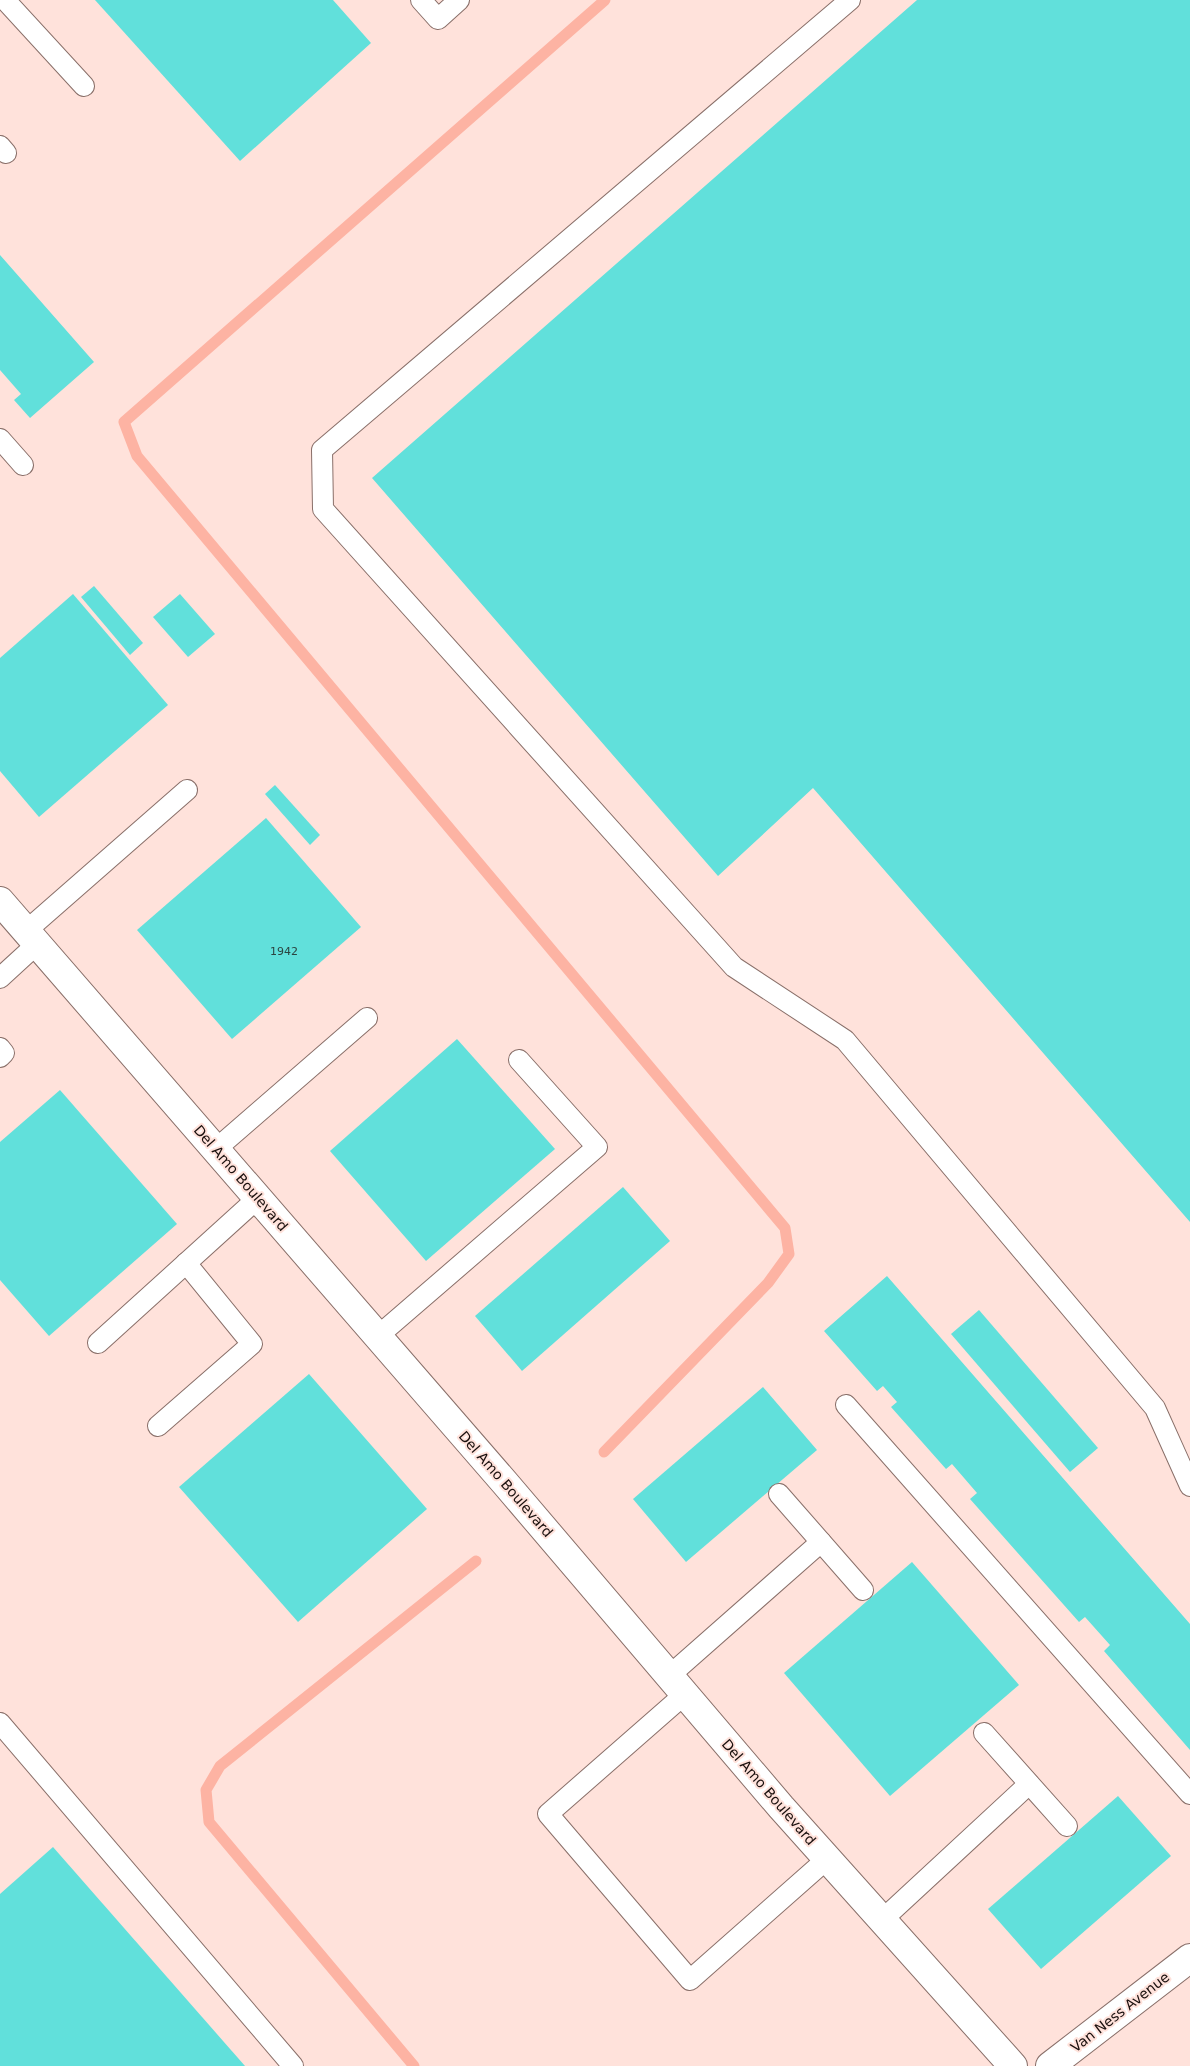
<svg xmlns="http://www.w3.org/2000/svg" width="1190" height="2066" viewBox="0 0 1190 2066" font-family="'DejaVu Sans',sans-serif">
<rect width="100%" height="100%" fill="#ffe2db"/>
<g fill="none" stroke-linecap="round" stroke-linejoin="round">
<g stroke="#fdb3a3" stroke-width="11">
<path d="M 604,1452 L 768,1283 L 789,1254 L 785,1228 L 137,456 L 124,422 L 605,0"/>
<path d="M 414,2066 L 209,1822 L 206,1790 L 220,1766 L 476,1561"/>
</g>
</g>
<g fill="#61e0db">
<path d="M 95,0 L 333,0 L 371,43 L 240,161 Z"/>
<path d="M 917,0 L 1190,0 L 1190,1222 L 813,788 L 718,876 L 372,478 Z"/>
<path d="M 0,255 L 94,362 L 30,418 L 14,400 L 21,394 L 0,370 Z"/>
<path d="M 94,586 L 143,643 L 130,655 L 81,597 Z"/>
<path d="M 73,594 L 168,705 L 39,817 L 0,771 L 0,658 Z"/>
<path d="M 180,594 L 215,634 L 188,657 L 153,617 Z"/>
<path d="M 275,785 L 320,835 L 310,845 L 265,794 Z"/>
<path d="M 266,818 L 361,927 L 232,1039 L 137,930 Z"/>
<path d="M 457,1039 L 555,1149 L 426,1261 L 330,1151 Z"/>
<path d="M 60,1090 L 177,1224 L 49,1336 L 0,1280 L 0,1142 Z"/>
<path d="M 623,1187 L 670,1241 L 522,1371 L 475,1316 Z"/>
<path d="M 887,1276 L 1190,1624 L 1190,1750 L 1104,1651 L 1110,1645 L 1085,1617 L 1079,1622 L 970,1499 L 977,1493 L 952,1464 L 946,1469 L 891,1407 L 897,1402 L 883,1386 L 877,1391 L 824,1331 Z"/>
<path d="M 979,1310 L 1098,1448 L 1070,1472 L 951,1334 Z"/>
<path d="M 309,1374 L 427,1509 L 298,1622 L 179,1487 Z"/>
<path d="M 763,1387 L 817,1450 L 686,1562 L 633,1499 Z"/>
<path d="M 912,1562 L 1019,1685 L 890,1796 L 784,1673 Z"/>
<path d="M 1118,1796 L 1171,1856 L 1041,1969 L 988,1909 Z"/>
<path d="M 53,1847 L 245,2066 L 0,2066 L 0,1894 Z"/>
</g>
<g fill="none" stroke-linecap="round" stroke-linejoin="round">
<g stroke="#896f69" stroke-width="22">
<g id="service">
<path d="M 5,0 L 84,86"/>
<path d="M 421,0 L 438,19 L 459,0"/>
<path d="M 850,0 L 322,450 L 323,509 L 734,967 L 845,1040 L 1155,1408 L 1190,1486"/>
<path d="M 0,146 L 6,153"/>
<path d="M 0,439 L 23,465"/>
<path d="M 26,931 L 187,790"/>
<path d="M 0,978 L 37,944"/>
<path d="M 0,1048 L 4,1053 L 0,1057"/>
<path d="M 216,1149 L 367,1018"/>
<path d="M 378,1336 L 597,1147 L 519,1060"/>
<path d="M 98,1343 L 258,1198"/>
<path d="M 846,1405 L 1190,1794"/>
<path d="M 158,1426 L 252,1344 L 186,1263"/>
<path d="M 779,1494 L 863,1590"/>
<path d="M 669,1676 L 821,1542"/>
<path d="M 685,1694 L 548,1814 L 690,1980 L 827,1859"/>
<path d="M 0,1723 L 293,2066"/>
<path d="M 984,1733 L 1067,1826"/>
<path d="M 881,1921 L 1029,1784"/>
</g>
</g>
<g stroke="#896f69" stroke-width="30">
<g id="secondary">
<path d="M 0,901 L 505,1483 L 781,1807 L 1013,2066"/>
<path d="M 1050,2066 L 1190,1958"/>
</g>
</g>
<use href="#service" stroke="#fff" stroke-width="20"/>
<use href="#secondary" stroke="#fff" stroke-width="28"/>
</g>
<g text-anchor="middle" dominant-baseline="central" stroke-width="4" stroke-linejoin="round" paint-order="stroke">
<g font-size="11" fill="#2c4441">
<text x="284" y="951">1942</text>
</g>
<g font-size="14" fill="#1a100e" stroke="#ffe2db">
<text transform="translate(241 1178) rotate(49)">Del Amo Boulevard</text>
<text transform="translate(506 1484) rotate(49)">Del Amo Boulevard</text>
<text transform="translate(769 1792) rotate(49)">Del Amo Boulevard</text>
<text transform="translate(1120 2012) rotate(-38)">Van Ness Avenue</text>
</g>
</g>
</svg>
